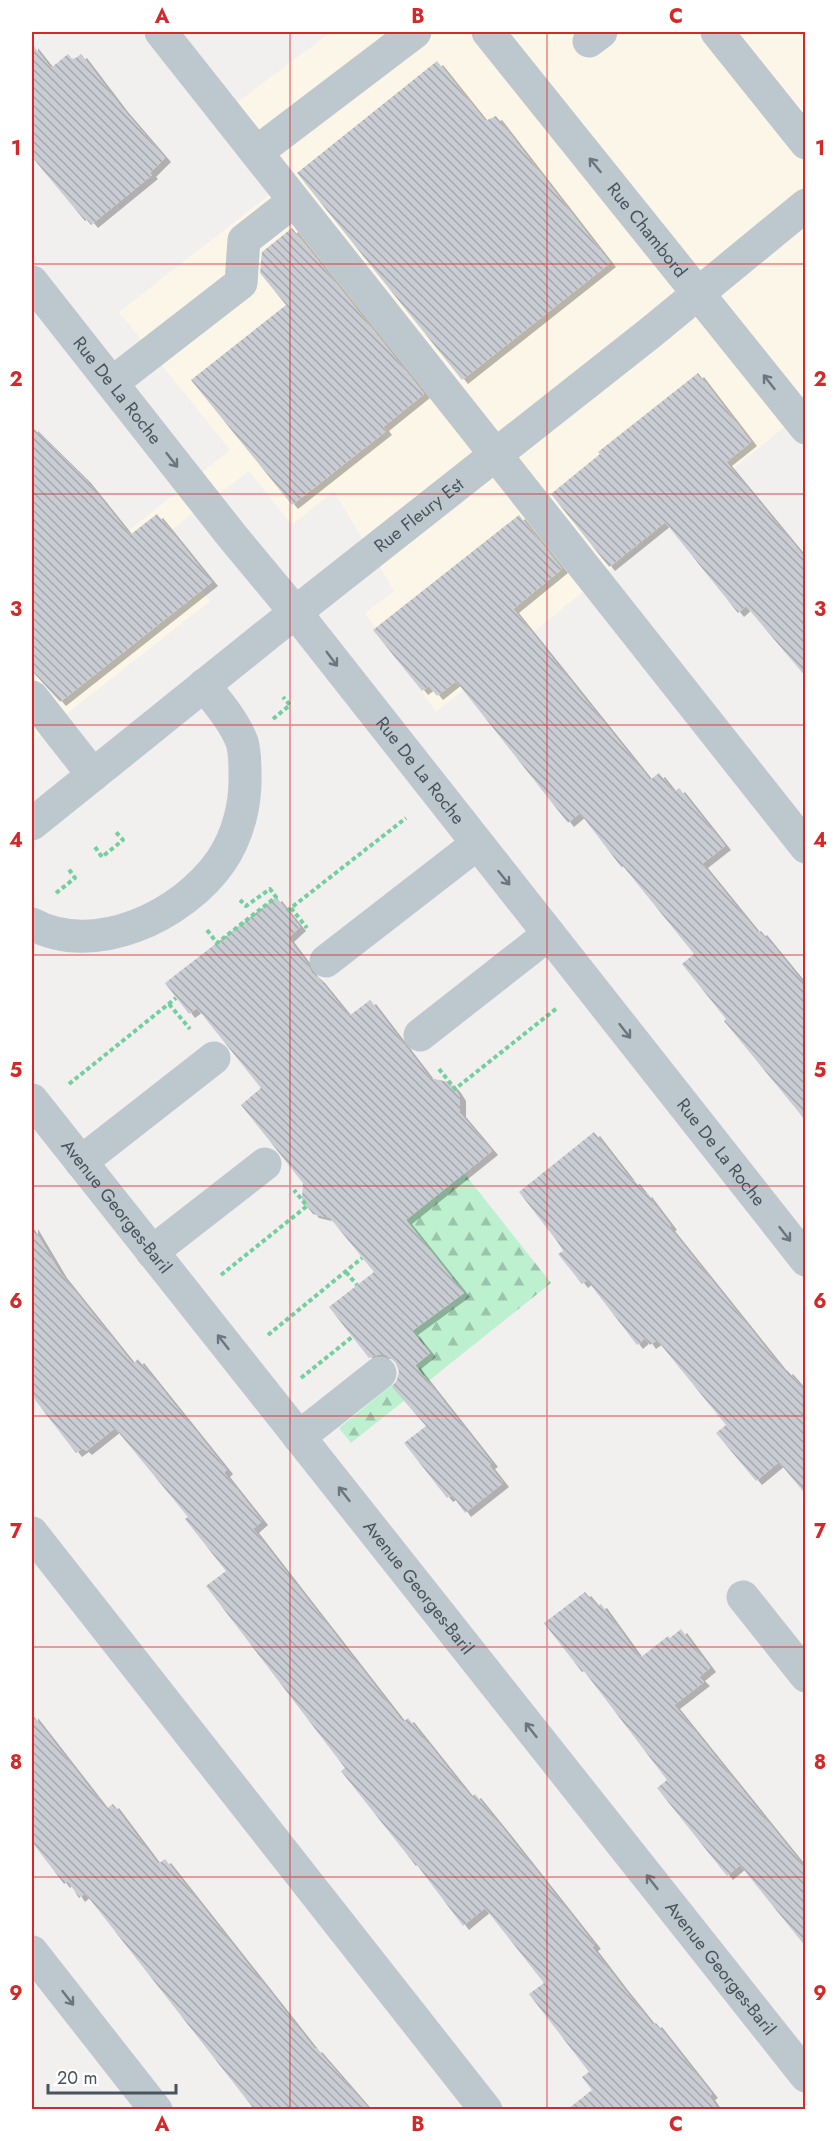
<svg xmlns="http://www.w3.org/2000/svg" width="837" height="2141" viewBox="0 0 837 2141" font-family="Jost,sans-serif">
<defs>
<pattern id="forest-firs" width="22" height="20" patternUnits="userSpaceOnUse" patternTransform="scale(1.5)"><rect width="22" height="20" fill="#bdf0ce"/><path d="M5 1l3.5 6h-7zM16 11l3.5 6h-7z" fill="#9bc5aa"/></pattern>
<pattern id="building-back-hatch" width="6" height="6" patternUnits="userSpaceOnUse" patternTransform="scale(1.5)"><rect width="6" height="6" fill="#c9ccd2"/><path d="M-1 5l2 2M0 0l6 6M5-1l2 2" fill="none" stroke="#a5a8ae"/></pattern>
<filter id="shadow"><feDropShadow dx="6" dy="4" stdDeviation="0" flood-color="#0004"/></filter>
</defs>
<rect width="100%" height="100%" fill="#f2efef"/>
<path fill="#fcf6e8" d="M 331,32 L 805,32 L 805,410 L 436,712 L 365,613 L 394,591 L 334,491 L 292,525 L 249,471 L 164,535 L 210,601 L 32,741 L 32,608 L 230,450 L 119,312 L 273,192 L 235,104 Z"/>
<path fill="url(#forest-firs)" d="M 464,1173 L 551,1283 L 351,1443 L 339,1428 L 430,1354 L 412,1331 L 464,1293 L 405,1220 Z"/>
<g fill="url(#building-back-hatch)" filter="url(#shadow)">
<path d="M 32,44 L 51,68 L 68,54 L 73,60 L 81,54 L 122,108 L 165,158 L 150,173 L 152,175 L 92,224 L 88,219 L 85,221 L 32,157 Z"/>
<path d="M 437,61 L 485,121 L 496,116 L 610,263 L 462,380 L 297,173 Z"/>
<path d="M 292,228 L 424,394 L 383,427 L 386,431 L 292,505 L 191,380 L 286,305 L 260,273 L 262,252 Z"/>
<path d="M 698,373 L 751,442 L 726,462 L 806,559 L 806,677 L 746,606 L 738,613 L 665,522 L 609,567 L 551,494 L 600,454 L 598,452 Z"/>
<path d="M 32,427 L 85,479 L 130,535 L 157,514 L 212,582 L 60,702 L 32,671 Z"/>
<path d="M 519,515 L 562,569 L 513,609 L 650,780 L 659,773 L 674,792 L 679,788 L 725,846 L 702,864 L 758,933 L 761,931 L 806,986 L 806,1121 L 724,1021 L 726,1019 L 682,964 L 694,954 L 623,866 L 622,868 L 580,813 L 568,823 L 456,681 L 437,696 L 429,686 L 422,691 L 373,630 Z"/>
<path d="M 276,897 L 300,927 L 288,938 L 307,963 L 312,973 L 319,979 L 349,1016 L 370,1000 L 430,1078 L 449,1082 L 455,1089 L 460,1097 L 460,1113 L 492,1151 L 406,1220 L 464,1293 L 412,1331 L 430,1353 L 415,1365 L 492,1463 L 489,1465 L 503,1483 L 465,1513 L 452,1495 L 447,1498 L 404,1443 L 426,1426 L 392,1387 L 397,1380 L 399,1371 L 395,1362 L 386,1355 L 377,1355 L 369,1358 L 329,1307 L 374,1272 L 330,1218 L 313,1214 L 302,1200 L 303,1183 L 241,1105 L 261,1088 L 197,1008 L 189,1014 L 165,983 Z"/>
<path d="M 594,1132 L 632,1181 L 634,1180 L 645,1194 L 646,1193 L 671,1226 L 669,1227 L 785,1372 L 787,1370 L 806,1392 L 806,1495 L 779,1462 L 756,1481 L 716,1433 L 726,1425 L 657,1340 L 650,1345 L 645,1338 L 637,1345 L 587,1280 L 582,1284 L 558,1254 L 563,1251 L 557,1241 L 519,1192 Z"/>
<path d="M 32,1225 L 61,1274 L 133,1364 L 138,1359 L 227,1470 L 224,1473 L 262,1521 L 253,1529 L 305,1596 L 403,1722 L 408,1718 L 471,1797 L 475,1794 L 505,1831 L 595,1945 L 592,1947 L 621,1985 L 653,2025 L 656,2023 L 712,2094 L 709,2096 L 718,2109 L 568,2109 L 592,2090 L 582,2077 L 589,2072 L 529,1994 L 544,1983 L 485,1908 L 463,1926 L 417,1865 L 416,1866 L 341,1771 L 345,1768 L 206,1586 L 226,1571 L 185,1519 L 188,1517 L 115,1428 L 86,1451 L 83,1448 L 76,1453 L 32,1396 Z"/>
<path d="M 585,1592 L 597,1606 L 601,1604 L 640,1658 L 668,1636 L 670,1638 L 681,1629 L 710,1668 L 699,1677 L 704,1682 L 674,1705 L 806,1869 L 806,1947 L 740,1865 L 727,1876 L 657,1788 L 667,1780 L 584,1671 L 582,1672 L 544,1623 Z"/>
<path d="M 32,1714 L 106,1809 L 113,1804 L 158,1864 L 165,1859 L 315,2049 L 316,2048 L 369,2109 L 254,2109 L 85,1893 L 79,1898 L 68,1881 L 64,1884 L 32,1842 Z"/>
</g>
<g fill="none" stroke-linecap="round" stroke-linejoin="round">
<g stroke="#74cf9e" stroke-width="4" stroke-dasharray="4.5 3" stroke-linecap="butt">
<path d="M 273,719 L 290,705 L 283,697"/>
<path d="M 95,847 L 102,857 L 123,840 L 115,831"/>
<path d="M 56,893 L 75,878 L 68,868"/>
<path d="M 291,908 L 307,928"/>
<path d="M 287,911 L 406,818"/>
<path d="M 207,930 L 217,943 L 276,897 L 270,889 L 246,906 L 240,900"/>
<path d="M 169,1004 L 190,1029"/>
<path d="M 439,1069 L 455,1089 L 557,1008"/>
<path d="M 69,1084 L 176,998"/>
<path d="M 346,1272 L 357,1285"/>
<path d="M 221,1275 L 307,1206 L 294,1190"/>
<path d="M 268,1335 L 362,1258"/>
<path d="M 301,1378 L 352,1337"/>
</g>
<g stroke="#bdc7ce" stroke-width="33">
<path d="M 161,32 L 806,847"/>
<path id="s1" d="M 488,32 L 806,428"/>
<path d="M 717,32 L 806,143"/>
<path d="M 589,41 L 601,32"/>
<path d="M 257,152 L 415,32"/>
<path id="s2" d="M 32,282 L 232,536 L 296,613 L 806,1260"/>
<path d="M 112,383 L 241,283 L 244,240 L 294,201"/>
<path d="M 32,697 L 93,775"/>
<path id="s3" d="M 32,824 L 268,634 L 650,333 L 806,205"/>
<path d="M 32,924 C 94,958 183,916 221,861 C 238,836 246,804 245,774 C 245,764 245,752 242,742 C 234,721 218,703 204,685"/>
<path d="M 326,961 L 477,844"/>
<path d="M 420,1035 L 549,934"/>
<path id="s4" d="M 32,1100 L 806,2076"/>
<path d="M 81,1162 L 214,1058"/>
<path d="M 152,1252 L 265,1164"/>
<path d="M 299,1437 L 380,1373"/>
<path d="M 32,1533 L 486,2110"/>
<path d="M 743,1597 L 806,1676"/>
<path d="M 32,1952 L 156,2110"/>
</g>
</g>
<defs><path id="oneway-shaft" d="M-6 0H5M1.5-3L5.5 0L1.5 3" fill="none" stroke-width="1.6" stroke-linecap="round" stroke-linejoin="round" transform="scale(1.5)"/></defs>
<g stroke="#6a767f">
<use href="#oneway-shaft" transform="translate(595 165) rotate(-129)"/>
<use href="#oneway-shaft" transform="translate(769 382) rotate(-128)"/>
<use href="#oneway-shaft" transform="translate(172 460) rotate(52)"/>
<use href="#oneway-shaft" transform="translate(332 659) rotate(53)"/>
<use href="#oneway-shaft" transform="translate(504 878) rotate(51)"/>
<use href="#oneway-shaft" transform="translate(625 1031) rotate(52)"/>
<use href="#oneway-shaft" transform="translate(785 1234) rotate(52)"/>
<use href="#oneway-shaft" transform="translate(223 1342) rotate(-128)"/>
<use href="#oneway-shaft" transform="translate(344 1494) rotate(-128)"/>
<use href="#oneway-shaft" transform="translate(531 1730) rotate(-128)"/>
<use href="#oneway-shaft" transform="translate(652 1882) rotate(-128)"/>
<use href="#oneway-shaft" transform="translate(68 1998) rotate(52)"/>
</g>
<path fill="none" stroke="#d62828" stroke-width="1.5" stroke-opacity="0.55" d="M 290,32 L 290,2110M 547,32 L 547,2110M 32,264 L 806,264M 32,494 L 806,494M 32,725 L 806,725M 32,955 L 806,955M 32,1186 L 806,1186M 32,1416 L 806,1416M 32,1647 L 806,1647M 32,1877 L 806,1877"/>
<g text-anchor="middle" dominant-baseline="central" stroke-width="6" stroke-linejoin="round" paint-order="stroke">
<g font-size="18" fill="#47535d" stroke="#fff">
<text stroke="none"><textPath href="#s1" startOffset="254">Rue Chambord</textPath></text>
<text stroke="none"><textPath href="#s2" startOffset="138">Rue De La Roche</textPath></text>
<text stroke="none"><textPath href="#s3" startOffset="495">Rue Fleury Est</textPath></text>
<text stroke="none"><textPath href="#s2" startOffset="624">Rue De La Roche</textPath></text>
<text stroke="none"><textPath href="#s2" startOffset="1110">Rue De La Roche</textPath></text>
<text stroke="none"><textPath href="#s4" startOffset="136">Avenue Georges-Baril</textPath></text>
<text stroke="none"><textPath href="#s4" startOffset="622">Avenue Georges-Baril</textPath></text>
<text stroke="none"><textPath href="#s4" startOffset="1108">Avenue Georges-Baril</textPath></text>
</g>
</g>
<rect width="837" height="2141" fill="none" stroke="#ffffff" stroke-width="66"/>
<path d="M48 2084v9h128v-9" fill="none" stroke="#47535d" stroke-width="3"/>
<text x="57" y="2084" font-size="18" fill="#47535d" stroke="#ffffff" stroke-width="4.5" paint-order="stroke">20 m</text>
<rect x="33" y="33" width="771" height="2075" fill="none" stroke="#d62828" stroke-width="2"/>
<g font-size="20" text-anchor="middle" font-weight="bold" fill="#d62828">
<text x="162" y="23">A</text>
<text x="418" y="23">B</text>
<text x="676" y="23">C</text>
<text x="16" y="155">1</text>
<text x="820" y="155">1</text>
<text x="16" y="386">2</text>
<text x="820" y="386">2</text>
<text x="16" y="616">3</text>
<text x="820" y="616">3</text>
<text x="16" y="847">4</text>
<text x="820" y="847">4</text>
<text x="16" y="1077">5</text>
<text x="820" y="1077">5</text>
<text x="16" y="1308">6</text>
<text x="820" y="1308">6</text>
<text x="16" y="1538">7</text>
<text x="820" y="1538">7</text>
<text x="16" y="1769">8</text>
<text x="820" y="1769">8</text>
<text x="16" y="2000">9</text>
<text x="820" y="2000">9</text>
<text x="162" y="2131">A</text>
<text x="418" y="2131">B</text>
<text x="676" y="2131">C</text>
</g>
</svg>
